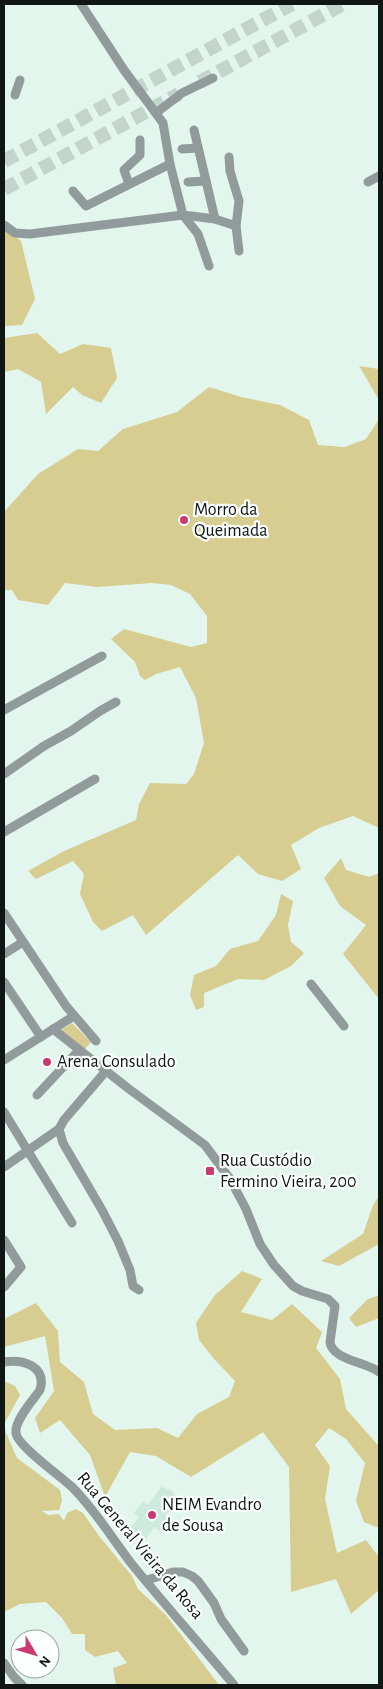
<svg xmlns="http://www.w3.org/2000/svg" width="383" height="1689" viewBox="0 0 383 1689" font-family="'Alegreya Sans',sans-serif">
<rect width="100%" height="100%" fill="#e3f6ed"/>
<path fill="#cee9dd" d="M 162,1486 L 168,1490 L 170,1489 L 177,1498 L 174,1502 L 175,1503 L 165,1516 L 168,1519 L 160,1531 L 154,1527 L 144,1542 L 138,1535 L 129,1530 L 139,1517 L 134,1513 L 143,1501 L 148,1505 Z"/>
<g fill="#d7cd90">
<path d="M 4,227 L 21,241 L 35,299 L 22,325 L 4,326 Z"/>
<path d="M 37,333 L 60,354 L 83,344 L 111,348 L 117,378 L 101,403 L 82,395 L 73,387 L 46,414 L 41,382 L 18,369 L 4,372 L 4,338 Z"/>
<path d="M 359,366 L 379,369 L 379,400 Z"/>
<path d="M 209,387 L 241,397 L 280,405 L 309,420 L 318,445 L 345,447 L 366,439 L 379,419 L 379,828 L 353,816 L 319,828 L 291,845 L 301,869 L 282,881 L 258,874 L 238,855 L 146,935 L 133,915 L 102,931 L 93,922 L 80,894 L 84,874 L 73,861 L 36,879 L 28,871 L 64,851 L 136,820 L 139,804 L 150,783 L 186,784 L 194,774 L 204,743 L 196,698 L 180,667 L 156,674 L 145,680 L 140,676 L 135,662 L 111,639 L 124,629 L 191,647 L 207,643 L 207,616 L 190,594 L 171,585 L 152,583 L 97,587 L 65,583 L 48,605 L 18,600 L 12,590 L 4,590 L 4,512 L 38,474 L 78,449 L 98,451 L 123,429 L 177,412 Z"/>
<path d="M 341,858 L 346,870 L 369,877 L 379,873 L 379,999 L 343,954 L 366,925 L 340,906 L 324,878 Z"/>
<path d="M 281,894 L 293,901 L 288,925 L 291,942 L 304,953 L 291,966 L 264,980 L 238,979 L 204,993 L 204,1007 L 196,1010 L 190,995 L 194,975 L 216,966 L 230,949 L 258,941 L 276,915 Z"/>
<path d="M 72,1023 L 91,1042 L 85,1049 L 61,1030 Z"/>
<path d="M 379,1196 L 379,1244 L 339,1266 L 321,1261 L 363,1234 L 373,1205 Z"/>
<path d="M 242,1271 L 262,1279 L 241,1312 L 272,1320 L 292,1304 L 322,1332 L 316,1348 L 340,1379 L 346,1409 L 377,1444 L 379,1445 L 379,1528 L 364,1522 L 356,1501 L 365,1463 L 346,1439 L 329,1428 L 315,1445 L 330,1466 L 325,1499 L 337,1553 L 366,1540 L 379,1557 L 379,1590 L 351,1614 L 336,1579 L 291,1592 L 289,1467 L 263,1432 L 191,1477 L 156,1456 L 130,1452 L 105,1497 L 90,1455 L 60,1420 L 40,1433 L 35,1418 L 54,1391 L 45,1336 L 4,1347 L 4,1319 L 36,1303 L 58,1331 L 60,1362 L 84,1382 L 93,1414 L 115,1430 L 157,1428 L 178,1438 L 197,1414 L 229,1397 L 235,1381 L 214,1359 L 199,1340 L 196,1323 L 215,1295 Z"/>
<path d="M 379,1295 L 379,1318 L 356,1327 L 349,1318 L 368,1299 Z"/>
<path d="M 4,1381 L 15,1386 L 20,1395 L 4,1424 L 6,1433 L 17,1458 L 60,1490 L 62,1501 L 59,1510 L 42,1511 L 48,1515 L 59,1514 L 64,1521 L 67,1513 L 76,1509 L 83,1513 L 99,1536 L 132,1576 L 138,1589 L 166,1615 L 219,1685 L 116,1685 L 113,1668 L 127,1663 L 118,1651 L 95,1657 L 85,1650 L 85,1634 L 72,1634 L 62,1618 L 46,1602 L 20,1604 L 4,1612 Z"/>
</g>
<g fill="none" stroke-linecap="round" stroke-linejoin="round">
<g stroke="#c3d4cc" stroke-width="14" stroke-dasharray="14 7" stroke-linecap="butt">
<path d="M 200,82 L 343,4"/>
<path d="M 4,161 L 292,4"/>
<path d="M 4,189 L 179,94"/>
</g>
<g stroke="#929b9b" stroke-width="9">
<path d="M 81,4 L 124,70 L 163,123 L 170,164 L 183,215 L 215,219 L 236,226 L 239,251"/>
<path d="M 15,95 L 20,80"/>
<path d="M 156,113 L 182,93 L 213,78"/>
<path d="M 194,130 L 215,219"/>
<path d="M 182,149 L 198,148"/>
<path d="M 229,157 L 230,171 L 239,201 L 236,226"/>
<path d="M 188,182 L 206,181"/>
<path d="M 368,182 L 379,176"/>
<path d="M 129,184 L 124,170 L 140,155 L 140,140"/>
<path d="M 73,191 L 86,206 L 170,164"/>
<path d="M 4,225 L 15,233 L 30,234 L 183,215 L 198,234 L 209,266"/>
<path d="M 4,710 L 102,656"/>
<path d="M 4,774 L 44,746 L 71,731 L 100,711 L 116,702"/>
<path d="M 4,832 L 95,779"/>
<path d="M 4,913 L 66,1006 L 96,1041"/>
<path d="M 4,954 L 23,942"/>
<path d="M 4,982 L 41,1037"/>
<path d="M 311,984 L 344,1026"/>
<path d="M 53,1029 L 129,1089 L 205,1145 L 230,1179 L 246,1209 L 260,1244 L 274,1265 L 293,1286 L 302,1291 L 328,1299 L 335,1306 L 330,1342 C 332,1360 367,1362 379,1372"/>
<path d="M 4,1060 L 74,1016"/>
<path d="M 106,1071 L 64,1120 L 59,1129 L 63,1143 L 102,1210 L 118,1241 L 130,1270 L 133,1286 L 139,1290"/>
<path d="M 37,1095 L 79,1050"/>
<path d="M 4,1112 L 72,1223"/>
<path d="M 4,1167 L 59,1129"/>
<path d="M 4,1240 L 21,1267 L 4,1287"/>
<path d="M 4,1362 C 23,1359 47,1366 40,1390 C 33,1400 14,1421 16,1433 C 17,1446 61,1476 73,1488 C 95,1510 112,1538 131,1563 C 164,1604 200,1644 234,1685"/>
<path d="M 147,1580 L 173,1572 L 183,1572 L 192,1576 L 198,1581 L 214,1603 L 221,1619 L 244,1651"/>
<path d="M 4,1663 L 14,1677 L 22,1685"/>
</g>
</g>
<g fill="#c73b71" stroke="#fbfffd" stroke-width="2">
<circle cx="184" cy="520" r="5"/>
<circle cx="47" cy="1062" r="5"/>
<rect x="205" y="1166" width="10" height="10" rx="2.5"/>
<circle cx="152" cy="1515" r="5"/>
</g>
<g text-anchor="middle" dominant-baseline="central" stroke-width="4.5" stroke-linejoin="round" paint-order="stroke">
<g font-size="18" fill="#101613" stroke="#fbfffd" text-anchor="start">
<text x="194" y="510">Morro da<tspan x="194" dy="21">Queimada</tspan></text>
<text x="57" y="1062">Arena Consulado</text>
<text x="220" y="1161">Rua Custódio<tspan x="220" dy="21">Fermino Vieira, 200</tspan></text>
<text x="162" y="1505">NEIM Evandro<tspan x="162" dy="21">de Sousa</tspan></text>
</g>
<g font-size="18" fill="#101613" stroke="#fbfffd">
<text transform="translate(140 1546) rotate(50)">Rua General Vieira da Rosa</text>
</g>
</g>
<rect width="383" height="1689" fill="none" stroke="#101613" stroke-width="10"/>
<g transform="translate(35 1654) rotate(128)"><circle r="24" fill="#fbfffd" stroke="#9da29f"/>
<path d="M0-4L9 19L0 12L-9 19Z" fill="#c73b71"/>
<text y="-8" font-size="14" font-weight="bold" text-anchor="middle" fill="#101613">N</text>
</g>
</svg>
